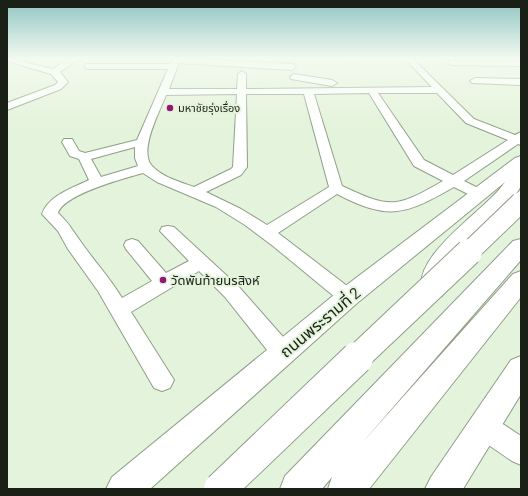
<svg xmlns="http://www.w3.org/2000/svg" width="528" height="496" font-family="Barlow,'Noto Sans Thai',sans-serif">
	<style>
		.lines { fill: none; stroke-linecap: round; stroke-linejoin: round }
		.minor-casing { stroke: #909e88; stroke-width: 2 }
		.major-casing { stroke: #909e88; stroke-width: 2 }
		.highway-casing { stroke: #909e88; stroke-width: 2 }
		.minor { fill: #fff; fill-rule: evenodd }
		.major { fill: #fff; fill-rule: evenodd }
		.highway { fill: #fff; fill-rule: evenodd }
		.highway-bridge-far2-casing { stroke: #909e88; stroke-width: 22; stroke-linecap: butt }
		.highway-bridge-far1-casing { stroke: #909e88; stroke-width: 28; stroke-linecap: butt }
		.highway-bridge-casing { stroke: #909e88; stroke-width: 34; stroke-linecap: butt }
		.highway-bridge-far2 { stroke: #fff; stroke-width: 20 }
		.highway-bridge-far1 { stroke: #fff; stroke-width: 26 }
		.highway-bridge { stroke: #fff; stroke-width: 32 }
		.poi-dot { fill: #931873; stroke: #e4f3db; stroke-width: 1.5 }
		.labels { text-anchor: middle; stroke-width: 4; stroke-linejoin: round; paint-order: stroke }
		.far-poi-label { font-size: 11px; fill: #1b2017; stroke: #e4f3db; text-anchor: start }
		.poi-label { font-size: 13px; fill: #1b2017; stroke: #e4f3db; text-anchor: start }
		.near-street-label { font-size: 16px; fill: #1b2017; stroke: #e4f3db }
	</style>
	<rect width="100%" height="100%" fill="#e4f3db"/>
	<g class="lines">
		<defs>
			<path id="minor" d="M7,58L53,69L70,58H79L60,72L68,82L61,89L7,110V103L55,85L58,82L51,74L7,61Z
				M173,58L292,64L296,67L292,70L179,63L169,89H237L238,74L242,71L246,74V89L432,87L404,58H412L474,119L515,135L521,132V145L518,144L464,181L484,191L486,194L484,197H474L454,187C405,215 389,221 337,194L278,233L355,292L358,297L355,302L348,304L341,302L273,246L245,225L216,207L157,182L143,173C125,178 64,194 58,213C70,224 72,230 81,242C94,261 110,278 122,298L152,281L126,249L124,245L126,241L132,239L138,241L166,273L189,261L160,231L162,227L168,226L174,227L239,287L291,346L294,353L291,360L283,363L275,360L225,297L199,271L131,312L174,380L170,388L162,391L154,388L98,291L68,249L58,231L42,214C49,195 73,188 89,180L79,159L70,156L62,142L64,139H72L79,151L85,153L137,140L168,69H88L85,68V64H170ZM369,93L414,166L443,181C396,208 391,209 342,186L314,94ZM378,93H437L466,123L508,140L453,175L424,160ZM237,94L233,167L231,169L194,187C180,182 162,177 152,166C138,151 160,111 166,95ZM246,94H304L329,187L267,225L241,209L206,192L241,175L247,167ZM135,147V158L138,166L101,177L91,159Z
				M346,58H354L355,59L351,61Z
				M449,61L521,62V66L452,65L448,63Z
				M294,74L332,80L337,83L332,86L291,79L290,77Z
				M475,78L521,79V85L472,83L470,81Z
				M483,413L492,417L521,436V465L512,461L474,435L470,426L474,417Z"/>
			<path id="major" d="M521,156V169L356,304L150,489H106L112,477L340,290L515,158Z
				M521,356V394L463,489H425L431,477L511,360Z"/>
			<path id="highway" d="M521,160V186L516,194C495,218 466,239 450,267C444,276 447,286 442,296L433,298L424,296C405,260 484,211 502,186C508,179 510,169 515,161Z
				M521,239V260L361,444L513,274L521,271V297L369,489H328L332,477L322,489H280L285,476L513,241Z"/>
		</defs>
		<use href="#minor" class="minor-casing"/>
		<use href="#major" class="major-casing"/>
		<use href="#highway" class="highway-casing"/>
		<use href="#minor" class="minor"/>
		<use href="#major" class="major"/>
		<use href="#highway" class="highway"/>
		<defs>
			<path id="highway-bridge-far2" d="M468,253L521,202"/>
			<path id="highway-bridge-far1" d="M356,359L469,252"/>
			<path id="highway-bridge" d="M220,489L357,358"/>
		</defs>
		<use href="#highway-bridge-far2" class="highway-bridge-far2-casing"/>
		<use href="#highway-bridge-far1" class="highway-bridge-far1-casing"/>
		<use href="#highway-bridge" class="highway-bridge-casing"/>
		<use href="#highway-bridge-far2" class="highway-bridge-far2"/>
		<use href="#highway-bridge-far1" class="highway-bridge-far1"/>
		<use href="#highway-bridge" class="highway-bridge"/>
	</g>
	<linearGradient id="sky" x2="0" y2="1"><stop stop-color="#90c4c4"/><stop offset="0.46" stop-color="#f3faef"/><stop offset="1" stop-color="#f3faef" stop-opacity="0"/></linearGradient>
	<rect width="528" height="127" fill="url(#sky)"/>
	<g class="poi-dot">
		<circle cx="170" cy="108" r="4"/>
		<circle cx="163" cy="280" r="4"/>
	</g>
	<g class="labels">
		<g class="far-poi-label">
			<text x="178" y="112">มหาชัยรุ่งเรื่อง</text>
		</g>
		<g class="poi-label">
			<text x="171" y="285">วัดพันท้ายนรสิงห์</text>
		</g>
		<g class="near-street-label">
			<text transform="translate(320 322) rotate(-40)" y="6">ถนนพระรามที่ 2</text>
		</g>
	</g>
	<rect width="528" height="496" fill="none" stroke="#1b2017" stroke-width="16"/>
</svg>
